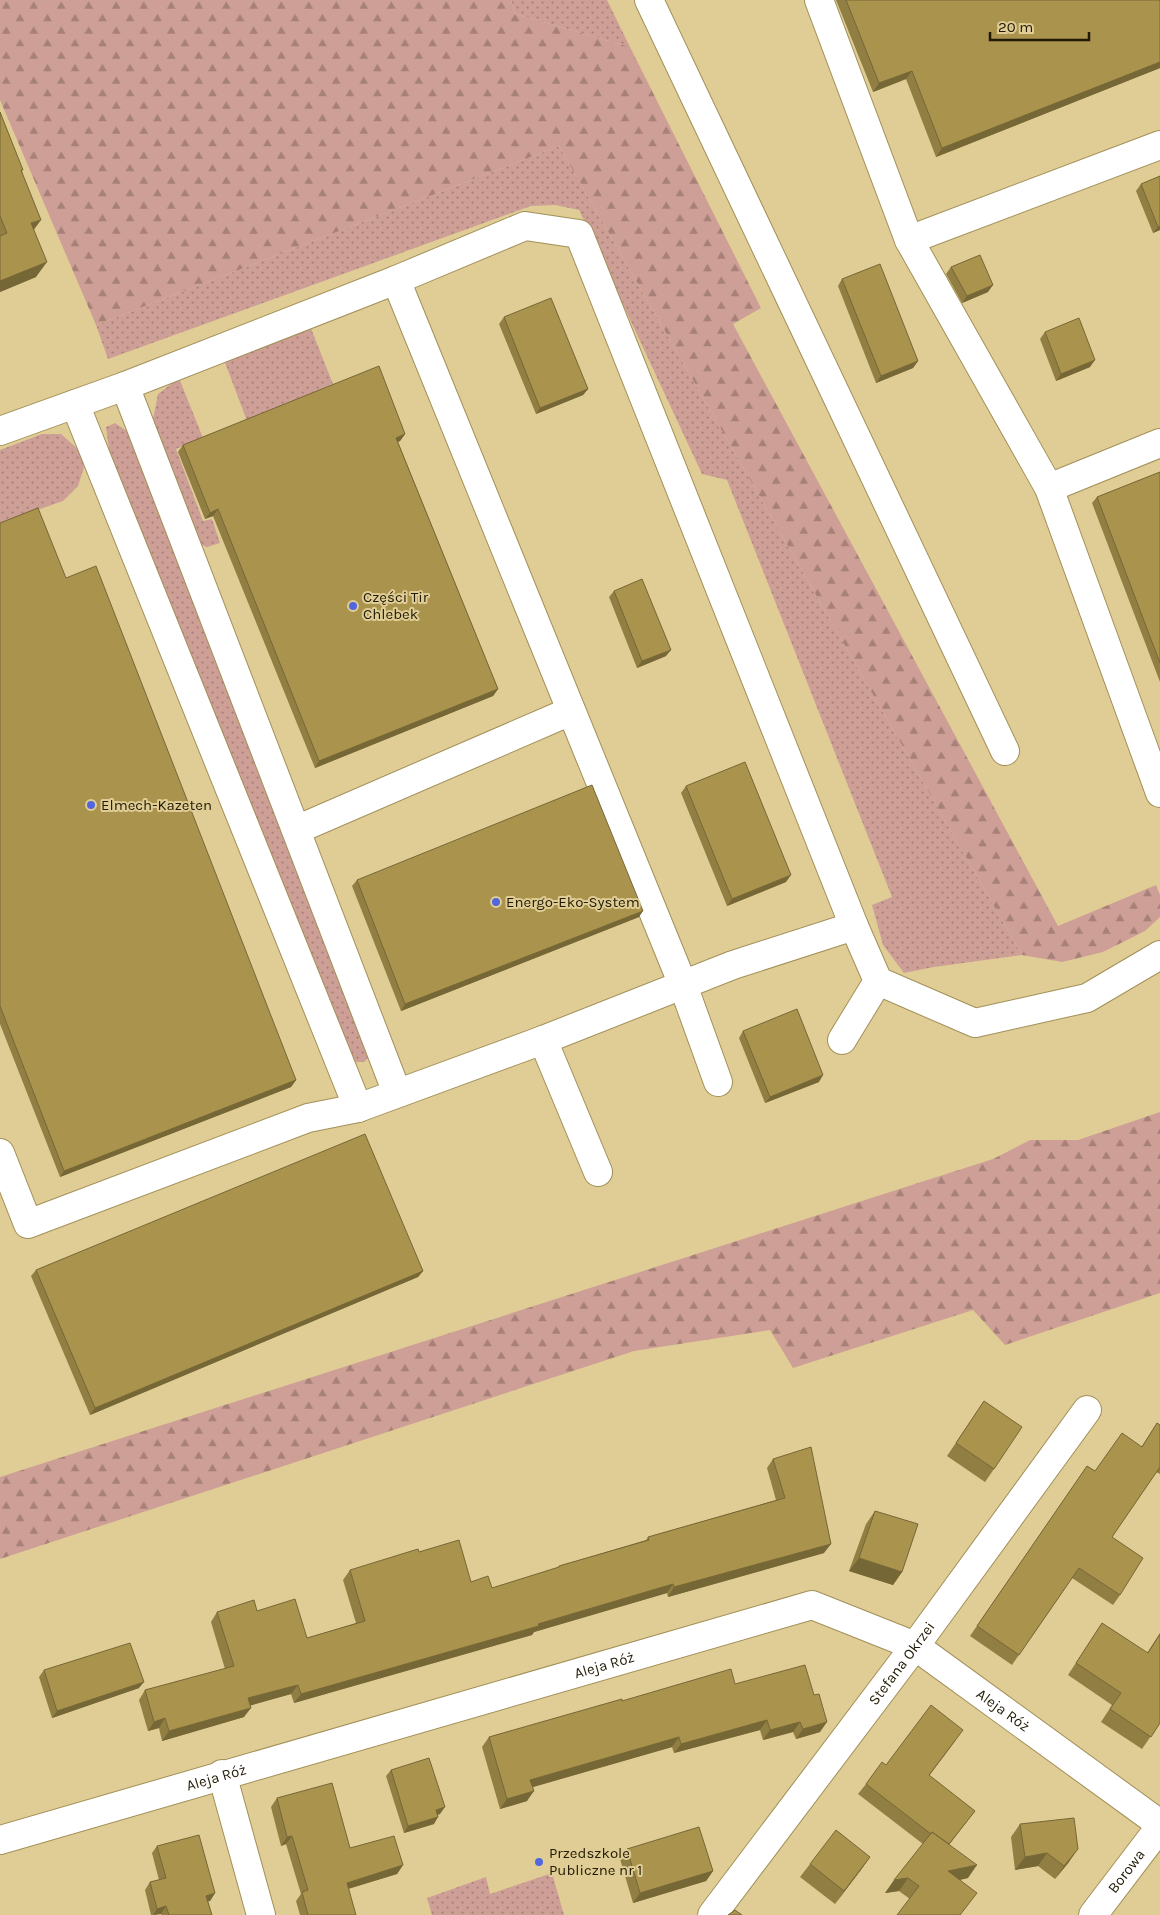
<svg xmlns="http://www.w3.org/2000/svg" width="1160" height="1915" font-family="Karla,sans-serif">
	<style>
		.grass { fill: url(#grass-dots) }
		.forest { fill: url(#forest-firs) }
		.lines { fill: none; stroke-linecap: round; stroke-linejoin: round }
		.minor-casing { stroke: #a29059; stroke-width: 30 }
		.minor { stroke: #fff; stroke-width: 28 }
		.wall { fill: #917e42 }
		.shaded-wall { fill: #766736 }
		.building { fill: #a9934d; stroke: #766736 }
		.poi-dot { fill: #5267dd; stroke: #e0cd95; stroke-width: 2 }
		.labels { text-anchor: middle; stroke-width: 4; stroke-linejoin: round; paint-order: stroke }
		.poi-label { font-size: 15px; fill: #211a04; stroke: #e0cd95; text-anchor: start }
		.street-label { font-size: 15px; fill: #211a04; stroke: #e0cd95 }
	</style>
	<defs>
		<pattern id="grass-dots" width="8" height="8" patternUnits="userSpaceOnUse" patternTransform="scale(1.25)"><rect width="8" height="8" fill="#ce9f96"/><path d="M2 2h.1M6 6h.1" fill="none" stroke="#a78178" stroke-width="1.8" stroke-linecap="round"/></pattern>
		<pattern id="forest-firs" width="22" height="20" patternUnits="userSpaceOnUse" patternTransform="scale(1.25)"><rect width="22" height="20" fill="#ce9f96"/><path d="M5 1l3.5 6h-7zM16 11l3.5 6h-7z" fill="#a78178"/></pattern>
	</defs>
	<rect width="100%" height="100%" fill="#e0cd95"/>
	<path class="grass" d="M511,0H607L630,47L515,14Z
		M559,146L1022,955L934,967L904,973L883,945L872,905L892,897L727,480L702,474L579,210L555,205L531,206L108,359L96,325Z
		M310,326L333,384L247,421L224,360Z
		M179,378L203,438L176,449L203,521L212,519L220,543L207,547L196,543L151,429L158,394Z
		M115,423L127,431L135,443L367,1043L368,1058L364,1062H356L348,1058L132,513L109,449L106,427Z
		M42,434H61L79,450L84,467L78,486L63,501L0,523V450Z
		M552,1873L564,1915H432L427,1898L486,1877L490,1894Z"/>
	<path class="forest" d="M0,0H511L515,14L630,47L761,308L733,324L1058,926L1156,885L1160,895V917L1145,931L1103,952L1062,962L1022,955L559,146L96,325L0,100Z
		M1160,1112V1293L1005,1345L973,1310L793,1368L770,1330L634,1351L0,1559V1477L993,1159L1030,1140H1078Z"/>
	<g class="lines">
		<defs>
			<g id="minor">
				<path d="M649,0L1005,751"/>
				<path d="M819,0L909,240L1049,488L1160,793"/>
				<path d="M909,240L1160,145"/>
				<path d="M396,280L683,985L718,1082"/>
				<path d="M125,386L397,1093"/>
				<path d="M75,404L358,1108"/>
				<path d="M0,431L125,386L396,280L525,226L579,234L854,926L878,981L975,1023L1087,998L1160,955"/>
				<path d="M1049,488L1160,443"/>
				<path d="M296,830L571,711"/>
				<path d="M543,1040L598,1172"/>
				<path d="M842,1040L878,981"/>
				<path d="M0,1153L28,1224L308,1118L358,1108L543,1040L733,965L854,926"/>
				<path d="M222,1774L261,1915"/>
				<path id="s1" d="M0,1840L812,1605L915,1646L1160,1824"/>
				<path id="s2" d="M712,1915L915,1646L1087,1410"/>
				<path id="s3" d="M1093,1915L1160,1827"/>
			</g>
		</defs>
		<use href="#minor" class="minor-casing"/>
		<use href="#minor" class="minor"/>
	</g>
	<path class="wall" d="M836,0H1160V68L936,157L906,79L873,92Z
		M0,112L22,171L34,230L36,277L0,292Z
		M1141,184L1160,230L1153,233L1136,191Z
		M951,267L988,292L962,303L946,274Z
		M842,279L918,361L913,368L876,383L838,286Z
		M504,317L588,389L583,395L536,414L499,324Z
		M1045,332L1090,367L1056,381L1040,339Z
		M405,434L400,441L398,442L498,689L493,696L315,768L213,516L205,519L178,452L183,445Z
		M1160,472V682L1092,503L1097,497Z
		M0,523L66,578L296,1080L291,1087L60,1177L0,1024Z
		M614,591L666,656L637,668L609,597Z
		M686,786L786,882L727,906L681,793Z
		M357,880L639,917L401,1011L352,886Z
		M743,1031L819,1082L765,1103L739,1038Z
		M36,1270L423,1271L418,1277L90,1415L31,1276Z
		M984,1401L994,1469L985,1482L947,1456Z
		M1157,1423L1160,1425V1474L1156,1472L1112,1537L1120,1595L1113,1605L1072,1578L1012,1665L970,1636L1087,1466L1095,1471L1142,1446Z
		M773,1459L824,1553L668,1597L667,1593L534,1632L532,1635L294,1703L291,1694L250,1705L244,1717L162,1741L159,1728L148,1731L139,1700L145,1690L225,1669L211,1622L217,1612L257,1611L307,1638L356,1623L343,1580L350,1570L419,1552L471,1582L492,1588L557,1568L559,1566L646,1540L648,1537L776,1500L767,1468Z
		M875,1511L902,1572L893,1585L849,1571L866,1524Z
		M1102,1623L1147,1653L1160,1633V1723L1142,1749L1101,1722L1112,1705L1068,1675Z
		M44,1670L139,1688L52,1718L39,1677Z
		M735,1684L820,1732L796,1739L793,1732L763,1740L760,1730L674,1753L672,1747L532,1787L527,1801L500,1809L482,1747L489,1737L622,1701Z
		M956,1740L929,1776L975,1811L949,1845L968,1878L960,1880L910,1899L899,1891L885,1893L923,1844L858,1794L866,1784L886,1765Z
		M391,1770L440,1814L437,1815L434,1824L404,1833L386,1776Z
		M277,1798L350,1848L403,1865L397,1874L348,1889L356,1915H300L296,1901L301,1894L286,1844L281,1846L271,1807Z
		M1020,1824L1069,1862L1055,1879L1038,1866L1015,1870L1011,1837Z
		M157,1846L215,1893L210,1901H208L212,1915H161V1914L151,1915L145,1890L150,1882L159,1880L152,1853Z
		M627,1849L713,1871L706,1881L633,1903L620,1859Z
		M870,1857L835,1904L800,1877L810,1864Z"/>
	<path class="shaded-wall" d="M1160,62V68L936,157L942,148Z
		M912,71L906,79L873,92L879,83Z
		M41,220L30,235L31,223Z
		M1160,226V230L1153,233L1158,227Z
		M47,262L36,277L0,292V281Z
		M993,285L988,292L962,303L967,296Z
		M1095,360L1090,367L1056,381L1061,374Z
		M918,361L913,368L876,383L881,376Z
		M588,389L583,395L536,414L540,408Z
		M405,434L400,441L392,444L396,438Z
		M218,509L213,516L205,519L210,513Z
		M671,650L666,656L637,668L642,661Z
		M498,689L493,696L315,768L319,761Z
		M791,875L786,882L727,906L732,899Z
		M643,911L639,917L401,1011L405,1004Z
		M823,1075L819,1082L765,1103L770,1097Z
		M296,1080L291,1087L60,1177L64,1171Z
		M423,1271L418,1277L90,1415L95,1408Z
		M831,1544L824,1553L668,1597L674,1587Z
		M859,1558L902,1572L893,1585L849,1571Z
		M673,1584L667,1593L534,1632L532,1635L294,1703L301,1694Z
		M144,1682L139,1688L52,1718L57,1711Z
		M298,1685L291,1694L242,1708L248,1698Z
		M251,1708L244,1717L162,1741L169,1731Z
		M165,1718L159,1728L148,1731L154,1722Z
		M767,1720L760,1730L674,1753L681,1744Z
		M800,1722L793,1732L763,1740L770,1730Z
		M827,1722L820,1732L796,1739L803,1729Z
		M679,1737L672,1747L523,1790L530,1780Z
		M534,1791L527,1801L500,1809L507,1799Z
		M445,1807L440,1814L431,1817L436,1810Z
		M438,1817L434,1824L404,1833L408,1826Z
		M292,1836L286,1844L281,1846L287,1837Z
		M1078,1849L1069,1862L1055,1879L1064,1866Z
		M1047,1853L1038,1866L1015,1870L1025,1857Z
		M870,1857L861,1870L835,1904L844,1891Z
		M403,1865L397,1874L341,1891L347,1883Z
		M977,1865L968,1878L939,1884L948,1871Z
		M713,1871L706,1881L633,1903L640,1893Z
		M908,1878L899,1891L885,1893L894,1880Z
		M215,1893L210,1901L201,1903L206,1896Z
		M166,1906L161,1914L153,1915L157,1909Z"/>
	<path class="building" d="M846,0H1160V62L942,148L912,71L879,83Z
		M0,112L23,170H21L41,220L31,223L47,262L0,281V236L7,233L0,216Z
		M1160,176V226L1158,227L1141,184Z
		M980,255L993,285L967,296L951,267Z
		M880,264L918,361L881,376L842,279Z
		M551,298L588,389L540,408L504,317Z
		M1079,318L1095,360L1061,374L1045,332Z
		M379,366L405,434L396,438L498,689L319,761L218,509L210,513L183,445Z
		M1160,472V663L1097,497Z
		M38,508L66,578L96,566L296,1080L64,1171L0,1006V523Z
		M642,579L671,650L642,661L614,591Z
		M745,762L791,875L732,899L686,786Z
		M592,785L643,911L405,1004L357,880Z
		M797,1009L823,1075L770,1097L743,1031Z
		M365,1134L423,1271L95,1408L36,1270Z
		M984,1401L1022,1427L994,1469L956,1443Z
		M1157,1423L1160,1425V1467L1112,1537L1143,1558L1120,1595L1079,1568L1019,1655L977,1626L1087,1466L1095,1471L1122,1433L1142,1447Z
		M811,1447L831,1544L674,1587L673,1584L538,1624L539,1626L301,1694L298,1685L248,1698L251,1708L169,1731L165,1718L154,1722L145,1690L234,1666L217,1612L254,1600L257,1611L295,1599L307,1638L365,1621L350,1570L418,1549L419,1552L459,1540L471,1582L488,1576L492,1588L559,1567V1566L649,1540L648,1537L785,1498L773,1459Z
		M875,1511L918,1524L902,1572L859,1558Z
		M1102,1623L1148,1653L1160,1634V1723L1151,1737L1110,1709L1121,1693L1076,1663Z
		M130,1643L144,1682L57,1711L44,1670Z
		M805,1665L814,1695L819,1694L827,1722L803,1729L800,1722L770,1730L767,1720L681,1744L679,1737L530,1780L534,1791L507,1799L489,1737L622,1699V1701L731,1669L735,1684Z
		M931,1705L963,1730L929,1775L975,1811L949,1844L932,1832L931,1834L866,1784L882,1762L886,1765Z
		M429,1758L445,1807L436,1810L438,1817L408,1826L391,1770Z
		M332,1783L350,1848L394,1836L403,1865L347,1883L356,1915H308L302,1892L308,1890L292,1836L287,1837L277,1798Z
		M1074,1818L1078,1849L1064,1866L1047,1853L1025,1857L1020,1824Z
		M699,1827L713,1871L640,1893L627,1849Z
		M836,1830L870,1857L844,1891L810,1864Z
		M932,1832L977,1865L948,1871L977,1893L960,1915H897L919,1886L908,1878L894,1880Z
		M199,1835L215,1893L206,1896L212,1915H169L166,1906L157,1909L150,1882L166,1878L157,1846Z
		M735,1910L742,1915H728Z"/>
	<g class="poi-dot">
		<circle cx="353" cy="606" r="5"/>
		<circle cx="91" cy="805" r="5"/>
		<circle cx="496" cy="902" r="5"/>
		<circle cx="539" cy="1862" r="5"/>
	</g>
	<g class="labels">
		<g class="poi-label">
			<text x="363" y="602">Części Tir<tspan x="363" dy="17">Chlebek</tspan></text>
			<text x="101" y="810">Elmech-Kazeten</text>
			<text x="506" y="907">Energo-Eko-System</text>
			<text x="549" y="1858">Przedszkole<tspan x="549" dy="17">Publiczne nr 1</tspan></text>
		</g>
		<g class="street-label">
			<text dy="5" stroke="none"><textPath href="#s2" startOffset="315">Stefana Okrzei</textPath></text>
			<text dy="5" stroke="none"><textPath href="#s1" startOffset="629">Aleja Róż</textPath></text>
			<text dy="5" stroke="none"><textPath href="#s1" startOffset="1065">Aleja Róż</textPath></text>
			<text dy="5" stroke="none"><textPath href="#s1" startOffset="225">Aleja Róż</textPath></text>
			<text dy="5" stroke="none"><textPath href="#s3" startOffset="55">Borowa</textPath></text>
		</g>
	</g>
	<path d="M990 32v8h99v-8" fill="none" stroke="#211a04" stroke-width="2.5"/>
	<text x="998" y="32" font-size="15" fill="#211a04" stroke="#e0cd95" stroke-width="4" paint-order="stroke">20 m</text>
</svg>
